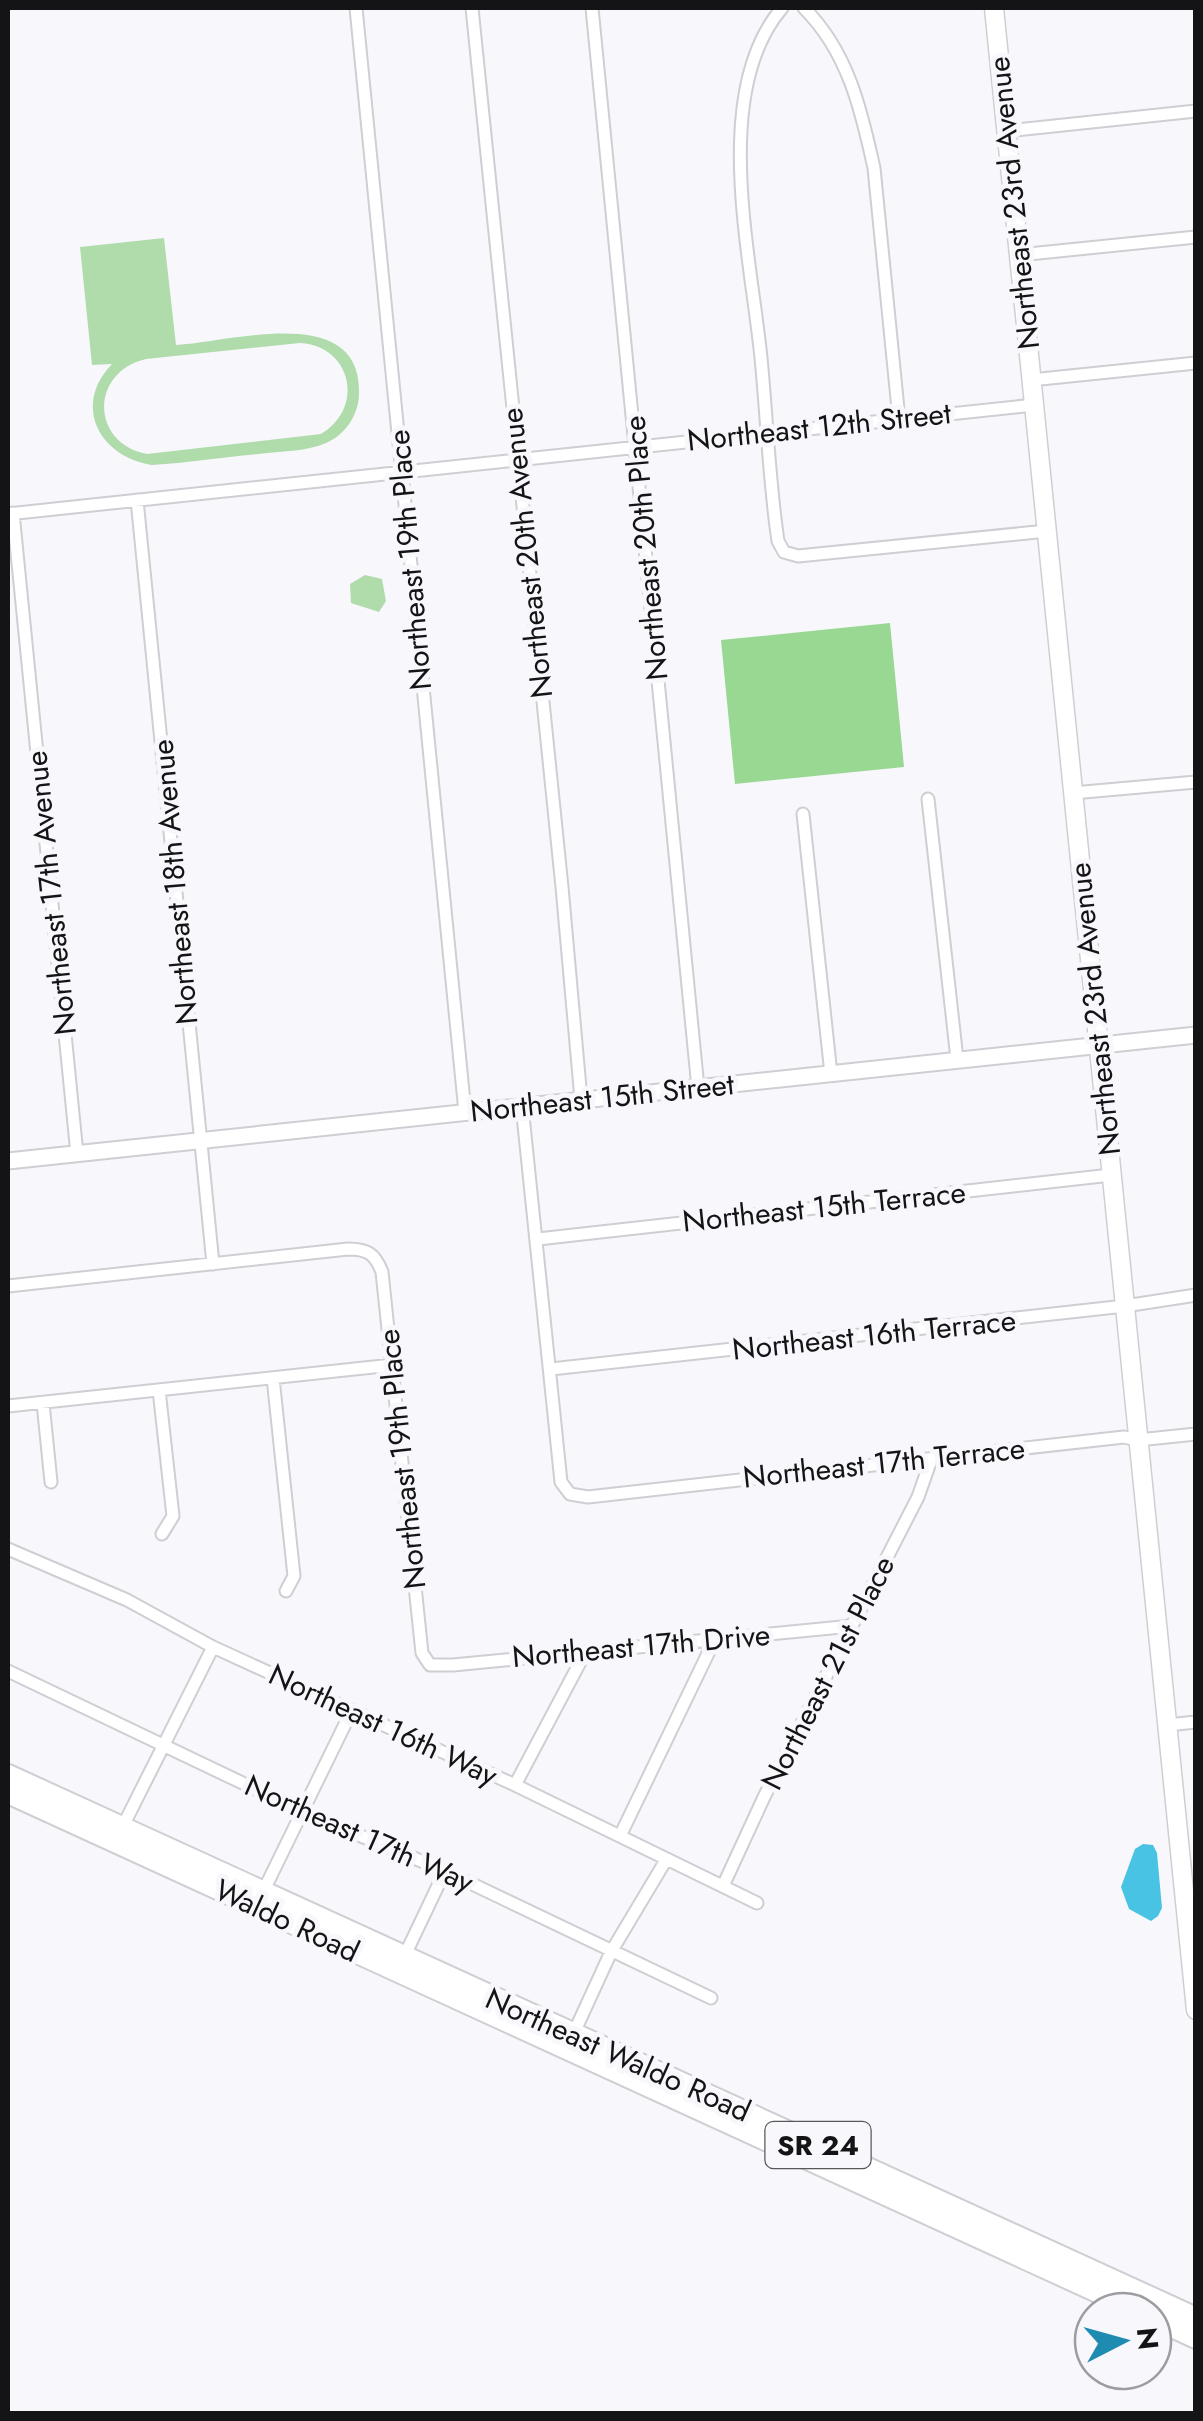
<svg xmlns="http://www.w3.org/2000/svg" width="1203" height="2421" font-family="Jost,sans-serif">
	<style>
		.green { fill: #b0dcac; fill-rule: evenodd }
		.forest { fill: #98d893 }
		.water { fill: #49c3e3 }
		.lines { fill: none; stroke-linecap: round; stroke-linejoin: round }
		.minor-casing { stroke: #cfced3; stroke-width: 15 }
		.tertiary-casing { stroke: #cfced3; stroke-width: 19 }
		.secondary-casing { stroke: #cfced3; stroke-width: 21 }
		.trunk-casing { stroke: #cfced3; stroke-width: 24 }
		.minor { stroke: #fff; stroke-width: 11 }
		.tertiary { stroke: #fff; stroke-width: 15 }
		.secondary { stroke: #fff; stroke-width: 18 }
		.trunk { stroke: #fff; stroke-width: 20 }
		.labels { text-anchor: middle; stroke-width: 10; stroke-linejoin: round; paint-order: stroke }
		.shield { fill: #f8f7fc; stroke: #58585b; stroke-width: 2.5 }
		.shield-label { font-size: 28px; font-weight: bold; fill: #141416 }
		.street-label { font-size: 30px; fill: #141416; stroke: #f8f7fc }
	</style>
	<rect width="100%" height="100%" fill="#f8f7fc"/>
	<path class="green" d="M164,238L176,345C231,342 363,301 359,395C358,416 345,435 326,443C306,452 280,451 259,454C223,457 188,463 152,465C99,457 72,405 112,364L92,365L80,247ZM300,343C352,346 365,408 321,434L147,454C90,443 90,372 146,359Z
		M365,575L382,579L386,601L379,612L351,603L350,584Z"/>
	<path class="forest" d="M890,623L904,767L735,784L721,640Z"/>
	<path class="water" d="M1143,1844L1153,1845L1157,1853L1162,1908L1158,1916L1151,1921L1129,1909L1121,1887L1135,1849Z"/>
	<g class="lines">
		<defs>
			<path id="minor" d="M356,8L465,1112
				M472,8L562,887L581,1099
				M592,8L698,1088
				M782,8C710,92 751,256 761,358C767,419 769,481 778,541L784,552L798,556L1047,531
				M804,8C848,52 861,109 874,168L899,419
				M1007,131L1196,111
				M1019,255L1196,237
				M1031,380L1196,363
				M137,500L213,1264
				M13,513L77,1154
				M8,514L1034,405
				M1073,793L1196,782
				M928,799L957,1059
				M803,814L831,1074
				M522,1106L561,1482L570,1494L588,1497L1124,1437L1138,1440L1196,1434
				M538,1239L1111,1175
				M8,1286L348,1249C368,1249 375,1254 382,1272L422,1653L430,1665H453L852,1626
				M551,1369L1125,1306L1196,1295
				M273,1378L294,1576L286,1591
				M159,1390L173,1516L162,1534
				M43,1403L51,1482
				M8,1406L392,1365
				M8,1549L127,1600L213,1647L515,1785L757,1903
				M8,1671L301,1811L445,1871L711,1998
				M1167,1725L1196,1722
				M515,1785L585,1653
				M121,1830L213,1647
				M620,1836L715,1639
				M723,1886L764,1797L918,1497L931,1460
				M261,1896L351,1712
				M404,1957L445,1871
				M572,2037L611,1952L666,1860"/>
			<path id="tertiary" d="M8,1161L1196,1035"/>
			<path id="secondary" d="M994,8L1196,2010"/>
			<path id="trunk" d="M8,1775L1196,2318
				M8,1793L1139,2311
				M1153,2318L1196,2338"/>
		</defs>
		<use href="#minor" class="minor-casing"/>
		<use href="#tertiary" class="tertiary-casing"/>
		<use href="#secondary" class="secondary-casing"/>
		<use href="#trunk" class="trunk-casing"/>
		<use href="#minor" class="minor"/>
		<use href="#tertiary" class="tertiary"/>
		<use href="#secondary" class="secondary"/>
		<use href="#trunk" class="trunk"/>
	</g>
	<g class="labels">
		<rect class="shield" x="765.5" y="2122" width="105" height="46" rx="8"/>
		<g class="shield-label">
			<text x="818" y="2155">SR 24</text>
		</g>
		<g class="street-label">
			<text transform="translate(1014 203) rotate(-96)" y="10">Northeast 23rd Avenue</text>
			<text transform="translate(819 427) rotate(-6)" y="10">Northeast 12th Street</text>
			<text transform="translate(646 548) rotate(-95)" y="10">Northeast 20th Place</text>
			<text transform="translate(527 553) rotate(-96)" y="10">Northeast 20th Avenue</text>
			<text transform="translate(410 560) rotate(-95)" y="10">Northeast 19th Place</text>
			<text transform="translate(175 882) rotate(-95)" y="10">Northeast 18th Avenue</text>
			<text transform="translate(51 893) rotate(-96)" y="10">Northeast 17th Avenue</text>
			<text transform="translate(1095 1009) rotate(-96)" y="10">Northeast 23rd Avenue</text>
			<text transform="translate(602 1098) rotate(-6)" y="10">Northeast 15th Street</text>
			<text transform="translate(824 1207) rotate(-6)" y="10">Northeast 15th Terrace</text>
			<text transform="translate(874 1335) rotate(-6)" y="10">Northeast 16th Terrace</text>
			<text transform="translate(402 1459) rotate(-96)" y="10">Northeast 19th Place</text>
			<text transform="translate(884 1463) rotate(-6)" y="10">Northeast 17th Terrace</text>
			<text transform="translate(641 1646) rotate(-5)" y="10">Northeast 17th Drive</text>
			<text transform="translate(828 1673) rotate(-63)" y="10">Northeast 21st Place</text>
			<text transform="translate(383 1725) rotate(25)" y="10">Northeast 16th Way</text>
			<text transform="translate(359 1834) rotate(24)" y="10">Northeast 17th Way</text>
			<text transform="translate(287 1921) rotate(25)" y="10">Waldo Road</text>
			<text transform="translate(618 2055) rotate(24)" y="10">Northeast Waldo Road</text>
		</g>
	</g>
	<rect width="1203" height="2421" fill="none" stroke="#141416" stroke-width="20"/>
	<g transform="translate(1123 2341) rotate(84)"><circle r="48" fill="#f8f7fc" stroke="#9d9ca0" stroke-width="2.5"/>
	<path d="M0-8L18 38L0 25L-18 38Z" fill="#1e8bb1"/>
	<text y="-15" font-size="28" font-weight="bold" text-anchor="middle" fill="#141416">N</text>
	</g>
</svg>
